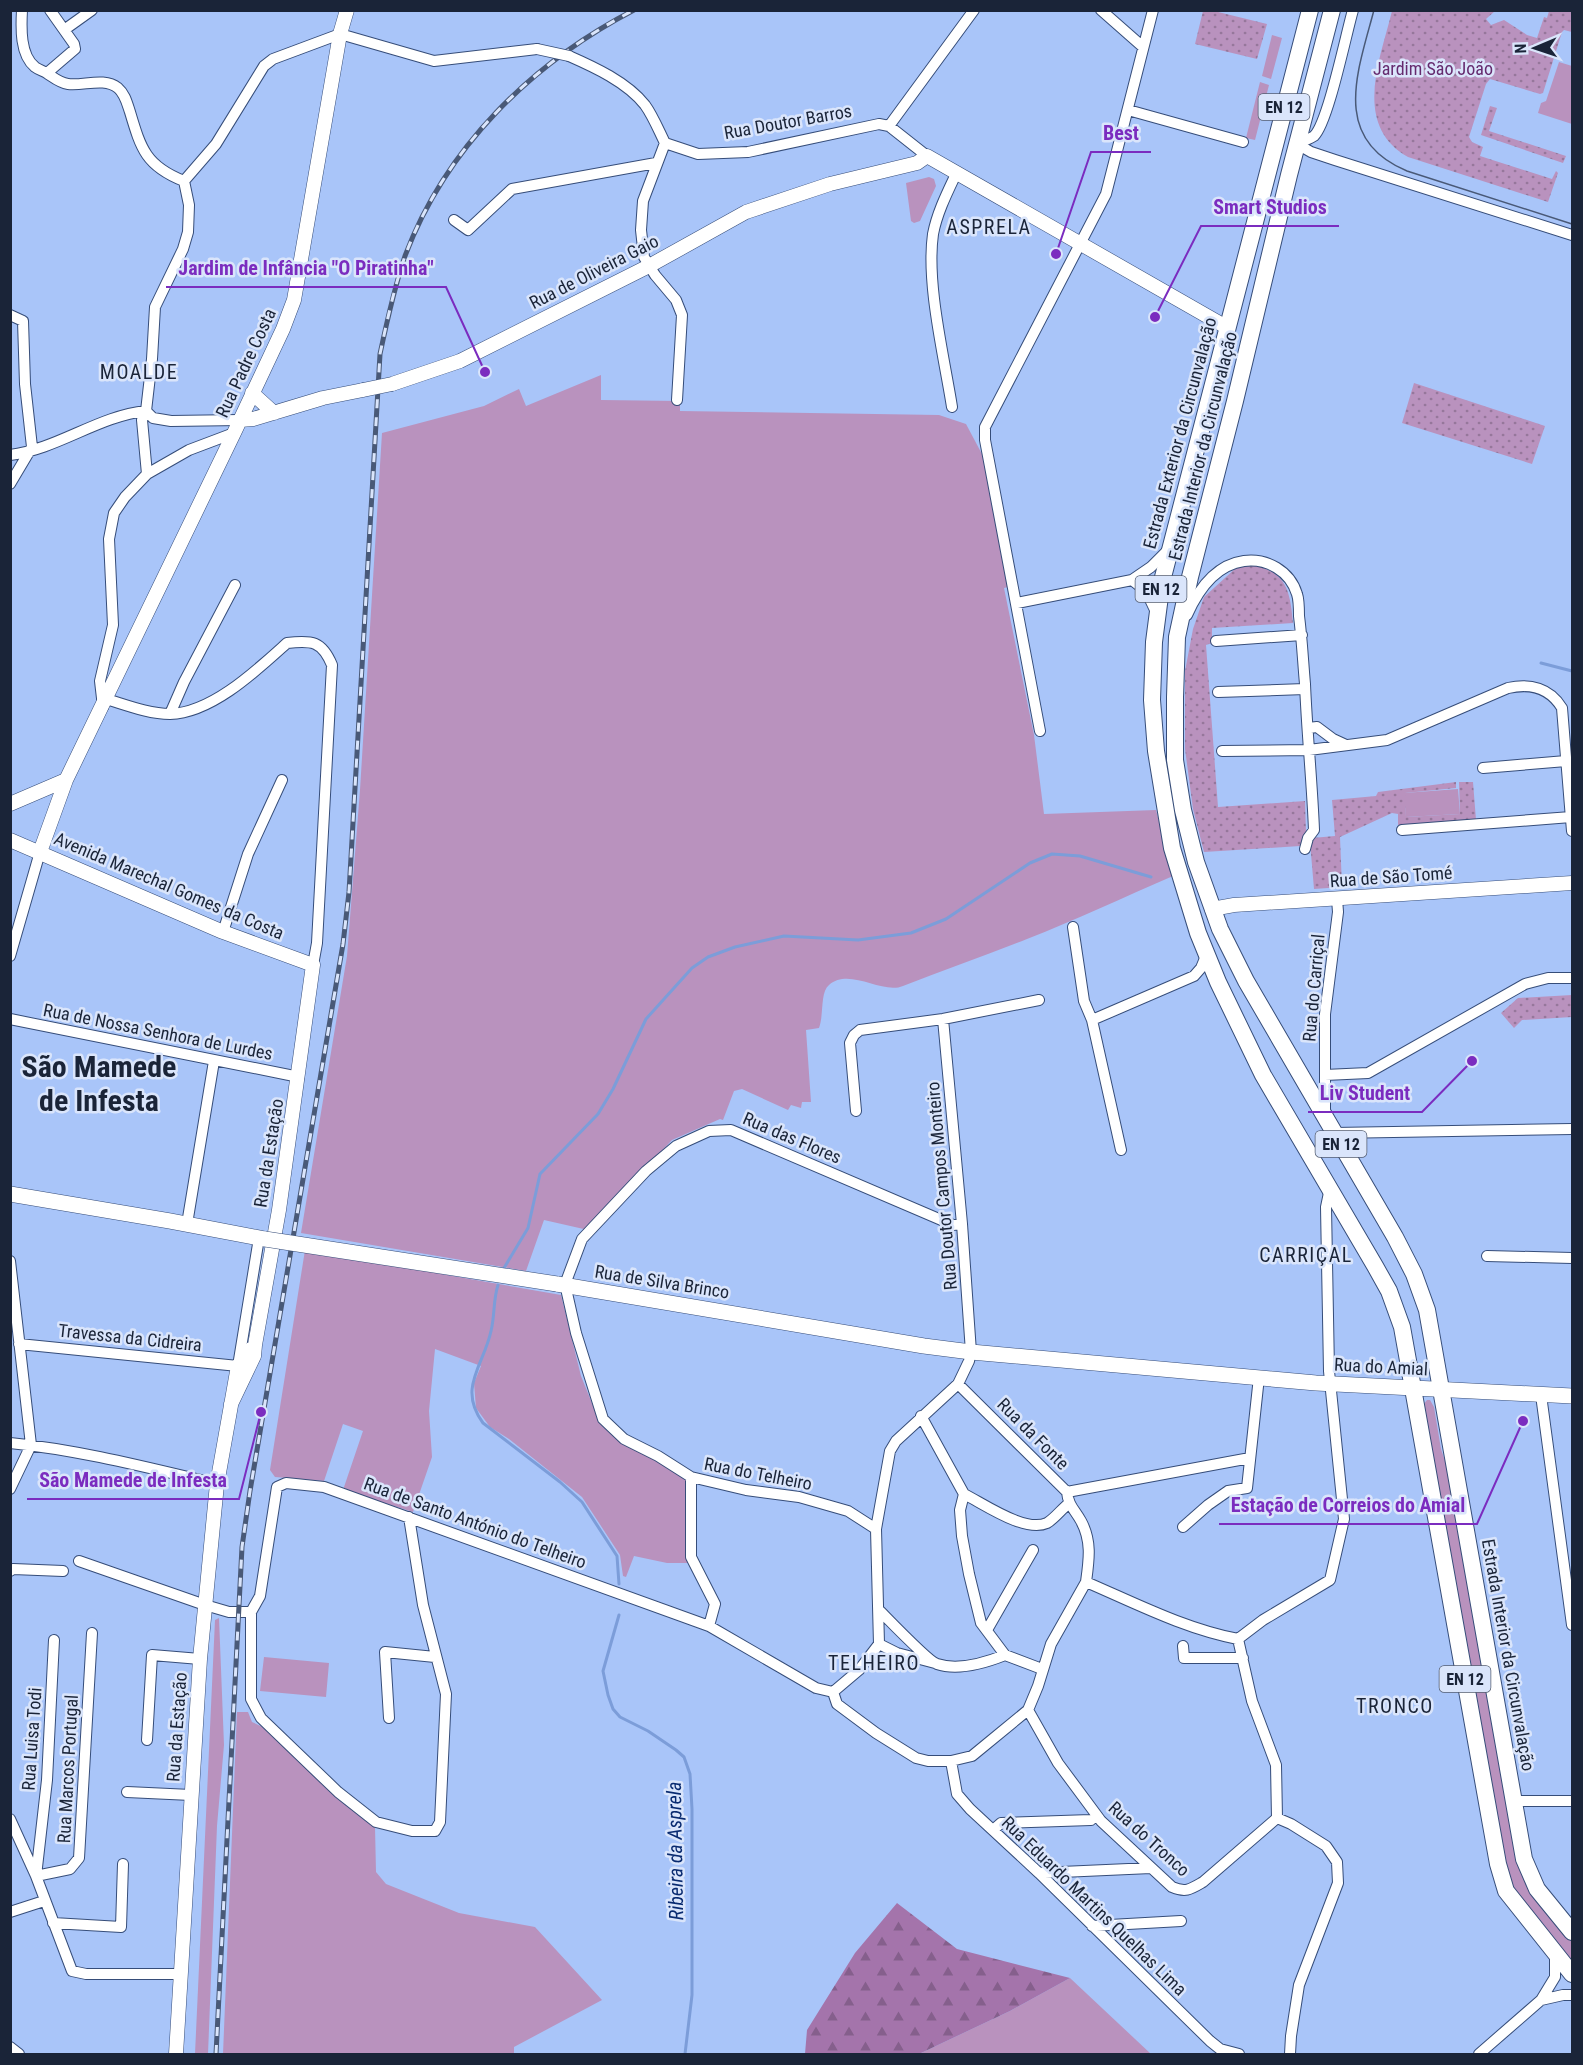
<svg xmlns="http://www.w3.org/2000/svg" width="1583" height="2065" font-family="'Roboto Condensed',sans-serif">
	<style>
		.green { fill: #b992be }
		.forest { fill: url(#forest-firs) }
		.garden { fill: url(#garden-dots) }
		.lines { fill: none; stroke-linecap: round; stroke-linejoin: round }
		.stream { stroke: #7c9dd9; stroke-width: 3 }
		.minor-casing { stroke: #364d79; stroke-width: 12 }
		.tertiary-casing { stroke: #364d79; stroke-width: 15 }
		.secondary-casing { stroke: #364d79; stroke-width: 16 }
		.primary-casing { stroke: #364d79; stroke-width: 18 }
		.minor { stroke: #fff; stroke-width: 10 }
		.tertiary { stroke: #fff; stroke-width: 14 }
		.secondary { stroke: #fff; stroke-width: 15 }
		.primary { stroke: #fff; stroke-width: 16 }
		.tram { stroke: #495977; stroke-width: 1.5 }
		.rail-casing { stroke: #495977; stroke-width: 5 }
		.rail { stroke: #dae5fb; stroke-width: 3; stroke-dasharray: 9; stroke-linecap: butt }
		.minor-bridge-casing { stroke: #364d79; stroke-width: 12; stroke-linecap: butt }
		.tertiary-bridge-casing { stroke: #364d79; stroke-width: 15; stroke-linecap: butt }
		.secondary-bridge-casing { stroke: #364d79; stroke-width: 16; stroke-linecap: butt }
		.minor-bridge { stroke: #fff; stroke-width: 10 }
		.tertiary-bridge { stroke: #fff; stroke-width: 14 }
		.secondary-bridge { stroke: #fff; stroke-width: 15 }
		.labels { text-anchor: middle; stroke-width: 5; stroke-linejoin: round; paint-order: stroke }
		.shield { fill: #dae5fb; stroke: #545e72; stroke-width: 1.5 }
		.shield-label { font-size: 16px; font-weight: bold; fill: #1a2438 }
		.park-label { font-size: 18px; fill: #652a6e; stroke: #dae5fb }
		.street-label { font-size: 18px; fill: #1a2438; stroke: #dae5fb }
		.neighbourhood-label { font-size: 20px; letter-spacing: 1.5px; fill: #1a2438; stroke: #dae5fb }
		.water-label { font-size: 20px; font-style: italic; fill: #082a70; stroke: #dae5fb }
		.town-label { font-size: 30px; font-weight: bold; fill: #1a2438; stroke: #dae5fb }
		.leader { fill: none; stroke: #7b2cbf; stroke-width: 2 }
		.callout-dot { fill: #7b2cbf; stroke: #dae5fb; stroke-width: 2 }
		.callout-label { font-size: 20px; text-anchor: middle; font-weight: bold; fill: #7b2cbf; stroke: #dae5fb; stroke-width: 5; stroke-linejoin: round; paint-order: stroke }
	</style>
	<defs>
		<pattern id="forest-firs" width="22" height="20" patternUnits="userSpaceOnUse" patternTransform="scale(1.5)"><rect width="22" height="20" fill="#a474ab"/><path d="M5 1l3.5 6h-7zM16 11l3.5 6h-7z" fill="#855f8c"/></pattern>
		<pattern id="garden-dots" width="8" height="8" patternUnits="userSpaceOnUse" patternTransform="scale(1.5)"><rect width="8" height="8" fill="#b992be"/><path d="M2 2h.1M6 6h.1" fill="none" stroke="#96779b" stroke-width="1.8" stroke-linecap="round"/></pattern>
	</defs>
	<rect width="100%" height="100%" fill="#a9c5f9"/>
	<path class="green" d="M1272,35L1282,38L1271,79L1262,76Z
		M1559,62L1572,66V124L1538,113L1541,103L1546,101Z
		M1260,82L1269,85L1255,140L1246,138Z
		M929,177L934,179L936,186L920,221L914,223L911,221L906,183Z
		M601,375V400L680,401V411L939,415L966,424L983,456L1008,587L1004,588L1034,735L1044,814L1156,810L1173,876C1124,897 1076,920 1027,939C986,955 944,970 903,986C882,995 850,967 829,985C820,992 824,1015 819,1028L806,1030L811,1102H802L801,1108L791,1105L788,1110L742,1089L734,1091L723,1120L720,1119L672,1140L588,1230L544,1220L526,1271L301,1233L347,956L360,790L382,433L484,406L519,389L526,406Z
		M1458,789L1460,814L1406,817L1404,793Z
		M305,1250L561,1295L581,1376L600,1423L687,1479L690,1563H667L634,1556L626,1577L623,1576L620,1555L582,1497L509,1439L490,1427L476,1408L474,1383L481,1366L435,1349L429,1411L432,1457L413,1512L343,1490L363,1431L343,1424L324,1481L275,1477L270,1470Z
		M1427,1400H1430L1434,1407L1441,1449L1448,1470L1491,1705L1543,1906L1572,1942V1964L1521,1903L1505,1871L1423,1405Z
		M219,1618L224,1745L217,1826L208,2054H195L215,1620Z
		M264,1657L329,1663L326,1697L260,1691Z
		M237,1712H248L252,1722L267,1729L375,1827L376,1872L386,1884L459,1913L535,1927L602,2000L514,2047V2054H223Z
		M1070,1978L1151,2054H919L1010,2011Z"/>
	<path class="forest" d="M897,1903L957,1949L1070,1978L1010,2011L919,2054H805L807,2030L855,1953Z"/>
	<path class="garden" d="M1203,11H1214L1267,24L1257,59L1195,44Z
		M1392,11H1495L1486,19L1491,25L1504,20L1527,35L1537,38L1544,17L1547,18L1549,11H1572V32L1564,30L1562,32L1543,93L1540,94L1490,79L1486,84L1469,137L1472,142L1483,147L1480,156L1552,179L1556,171L1558,173L1548,202L1408,157C1352,125 1380,60 1392,11Z
		M1490,106L1497,108L1489,131L1566,156L1563,163L1481,135Z
		M1414,383L1545,426L1532,464L1402,423Z
		M1247,564C1286,570 1290,589 1293,623L1212,628V643L1206,645L1218,807L1305,801L1306,833L1300,846L1204,852L1193,809L1185,749V671L1193,629L1204,597L1237,567Z
		M1456,782V788L1405,793L1406,817L1460,814L1459,782H1473L1476,820L1398,825V814L1392,813L1340,837L1342,887L1314,889L1310,842L1312,838L1335,836L1332,800L1376,796L1378,792Z
		M1572,995V1017L1522,1020L1514,1028L1501,1013L1518,998Z"/>
	<g class="lines">
		<path class="stream" d="M1541,663L1572,671
			M504,1268L528,1228L540,1174L598,1114L613,1089L646,1019L692,968L708,957L735,947L784,936L858,940L911,933L946,919L1030,863L1052,854L1080,856L1151,877
			M498,1285C493,1300 495,1315 491,1331C484,1365 457,1388 483,1423L560,1482L582,1502L617,1556L619,1584
			M619,1615L603,1671L608,1695L613,1709L620,1717L648,1731L676,1750L684,1757L690,1774L692,1809V1995L685,2054"/>
		<defs>
			<path id="minor" d="M22,10C21,28 20,55 35,67C39,70 44,71 48,74C54,78 60,83 68,84C84,86 104,77 118,88C125,94 127,103 130,112C141,149 146,166 184,181
				M1101,10L1143,47
				M64,30L92,10
				M569,56C594,67 627,82 645,105C653,116 659,131 665,143L698,154L748,152L879,124L889,126L927,156
				M47,73L75,49L74,44L50,10
				M1128,110L1243,142
				M889,126L974,10
				M665,143L643,201L641,230L644,257L655,275L676,300L682,315L677,400
				M1297,144L1311,152L1335,160L1572,235
				M1297,144C1302,141 1310,139 1314,136C1328,123 1346,34 1353,10
				M184,181L216,144L264,66L273,59L340,34L434,61L537,49
				M454,220L468,230L512,189L656,163
				M10,315L23,321L25,384L32,447L10,484
				M952,407C944,356 926,284 933,234C937,213 947,193 956,174
				M146,411L153,418L171,421L240,420
				M10,455C58,449 98,416 146,411
				M147,474L189,450L234,433
				M1132,580L1146,591L1156,612
				M1017,603L1132,580L1151,567L1168,550
				M1187,615C1198,590 1215,565 1244,561C1267,558 1290,571 1297,594C1299,600 1299,609 1299,616C1302,639 1303,662 1305,684C1307,733 1312,781 1314,830L1308,838L1305,849
				M1216,641L1302,635
				M1218,692L1305,689
				M106,699C126,705 149,714 170,714C212,713 257,670 287,643C312,640 322,641 332,665L317,943L313,965
				M103,707L100,681L113,625L109,539L114,513L125,497L147,474L142,420L146,411L152,359L155,307L183,249L188,232L189,205L184,181
				M170,714L184,682L235,585
				M1308,728L1317,727L1333,739L1346,745
				M1040,731L985,440V427L1106,194L1153,10
				M1222,751L1309,750L1387,740L1508,688C1530,683 1550,688 1562,708L1572,831
				M1483,768L1566,761
				M1402,830L1571,817
				M1073,927L1084,1001L1092,1020L1194,976L1201,968L1206,956
				M223,932L248,854L282,780
				M10,956L40,852
				M10,1019L299,1077
				M1092,1020L1121,1150
				M1325,1075L1368,1073L1525,984L1548,978H1572
				M856,1111L850,1043L854,1035L860,1030L943,1019L1039,1000
				M1325,1113V1014L1338,912L1337,899
				M1334,1133L1572,1129
				M187,1224L214,1061
				M1487,1256L1572,1258
				M10,1261L31,1445L10,1489
				M19,1344L238,1366L259,1238
				M958,1384L1067,1492C1068,1505 1075,1510 1081,1521C1092,1541 1089,1560 1086,1582
				M1541,1395L1572,1625
				M921,1416L964,1494L960,1510L962,1536L969,1574L981,1623L1005,1655
				M10,1443C80,1450 149,1468 217,1484
				M691,1477V1557L715,1604L709,1626
				M1067,1492L1250,1458
				M964,1494C984,1504 1025,1533 1047,1523C1054,1519 1061,1510 1068,1504
				M1183,1527L1208,1505L1228,1491L1247,1488L1259,1377
				M876,1529L848,1511L799,1497L746,1490L691,1477L658,1456L624,1439L603,1419L576,1333L567,1293V1279L582,1239L646,1171L676,1146L709,1131L731,1130L953,1225L962,1224
				M79,1561L205,1605L229,1612H251L260,1596L277,1487L286,1483L324,1487L709,1626L816,1688L833,1692
				M10,1571L13,1569L63,1571
				M879,1610C888,1619 928,1661 937,1664C958,1671 985,1663 1005,1655L1042,1669
				M251,1612V1699L261,1718L338,1792L376,1822L412,1831H435L440,1822L446,1694L423,1605L409,1517
				M987,1630L1033,1550
				M1183,1646L1184,1658H1243
				M935,1663L897,1653L879,1644L876,1529L890,1451L896,1441L958,1384L969,1361L971,1352L962,1224L943,1019
				M833,1692L837,1704L876,1733L916,1758L928,1761H951L972,1756L1028,1710L1038,1686L1051,1644L1086,1582C1135,1603 1185,1629 1238,1639L1263,1620L1330,1580L1344,1519L1329,1371L1326,1207L1330,1188
				M833,1692L859,1670L879,1644
				M1028,1710L1058,1763L1101,1821L1172,1887C1186,1893 1191,1889 1203,1882L1277,1818L1276,1765L1252,1701L1238,1639
				M389,1718L385,1652L435,1657
				M147,1740L152,1655L200,1659
				M951,1761L957,1794L970,1809L1039,1873L1210,2041L1220,2049L1239,2054
				M127,1792L191,1795
				M1514,1801H1572
				M1277,1818L1291,1824L1326,1846L1337,1862L1338,1883L1299,1985L1291,2036L1290,2054
				M10,1819L36,1876L72,1971L86,1974H180
				M993,1830L1001,1823L1091,1820
				M1039,1873L1151,1868
				M36,1876L70,1869L79,1858L92,1633
				M36,1876L47,1780L54,1640
				M10,1912L44,1901
				M53,1923L121,1927L123,1864
				M1092,1926L1181,1921
				M1541,2000L1563,1995H1572
				M10,2047L19,2054
				M1479,2054L1541,2000L1555,1977V1954"/>
			<path id="tertiary" d="M392,384L460,361L649,266L746,212L830,184L917,163L927,156L1228,328
				M252,393L274,413
				M240,420L253,419L323,398L363,390
				M10,804L66,780
				M10,840L223,932L313,965L279,1210L255,1345L254,1356L231,1404
				M40,852L66,780L234,433L283,329L294,300L340,34L347,10
				M1212,909L1234,905L1572,883
				M176,2054L200,1659L217,1484L238,1366L251,1349"/>
			<path id="secondary" d="M10,1194L170,1221L265,1239
				M557,1284L924,1346L971,1352L1316,1383L1572,1396"/>
			<path id="primary" d="M1310,10L1162,581L1154,642L1152,700L1156,751L1172,848L1198,933L1218,982L1263,1075L1375,1266L1389,1291L1402,1327L1498,1864L1506,1891L1572,1974
				M1332,10L1289,175L1235,401L1190,577L1177,637L1175,697V760L1183,810L1196,862L1220,929L1246,981L1395,1237L1414,1274L1427,1310L1524,1859L1537,1889L1572,1932"/>
		</defs>
		<use href="#minor" class="minor-casing"/>
		<use href="#tertiary" class="tertiary-casing"/>
		<use href="#secondary" class="secondary-casing"/>
		<use href="#primary" class="primary-casing"/>
		<use href="#minor" class="minor"/>
		<use href="#tertiary" class="tertiary"/>
		<use href="#secondary" class="secondary"/>
		<use href="#primary" class="primary"/>
		<path class="tram" d="M1374,10C1358,71 1330,139 1407,171L1572,224"/>
		<defs>
			<path id="rail" d="M216,2054L242,1547L250,1491L343,944L349,892L380,354C387,321 394,288 405,256C446,147 532,63 634,10"/>
		</defs>
		<use href="#rail" class="rail-casing"/>
		<use href="#rail" class="rail"/>
		<defs>
			<path id="minor-bridge" d="M537,49L569,56"/>
			<path id="tertiary-bridge" d="M363,390L392,384"/>
			<path id="secondary-bridge" d="M265,1239L557,1284"/>
		</defs>
		<use href="#minor-bridge" class="minor-bridge-casing"/>
		<use href="#tertiary-bridge" class="tertiary-bridge-casing"/>
		<use href="#secondary-bridge" class="secondary-bridge-casing"/>
		<use href="#minor-bridge" class="minor-bridge"/>
		<use href="#tertiary-bridge" class="tertiary-bridge"/>
		<use href="#secondary-bridge" class="secondary-bridge"/>
	</g>
	<g class="labels">
		<g class="shield">
			<rect x="1258.5" y="94" width="51" height="26" rx="4.5"/>
			<rect x="1135.5" y="576" width="51" height="26" rx="4.5"/>
			<rect x="1315.5" y="1131" width="51" height="26" rx="4.5"/>
			<rect x="1439.5" y="1666" width="51" height="26" rx="4.5"/>
		</g>
		<g class="shield-label">
			<text x="1284" y="113">EN 12</text>
			<text x="1161" y="595">EN 12</text>
			<text x="1341" y="1150">EN 12</text>
			<text x="1465" y="1685">EN 12</text>
		</g>
		<g class="park-label">
			<text x="1433" y="75">Jardim São João</text>
		</g>
		<g class="street-label">
			<text transform="translate(788 122) rotate(-10)" y="6">Rua Doutor Barros</text>
			<text transform="translate(594 272) rotate(-27)" y="6">Rua de Oliveira Gaio</text>
			<text transform="translate(246 363) rotate(-65)" y="6">Rua Padre Costa</text>
			<text transform="translate(1180 433) rotate(-75)" y="6">Estrada Exterior da Circunvalação</text>
			<text transform="translate(1203 446) rotate(-76)" y="6">Estrada Interior da Circunvalação</text>
			<text transform="translate(1391 877) rotate(-4)" y="6">Rua de São Tomé</text>
			<text transform="translate(169 886) rotate(23)" y="6">Avenida Marechal Gomes da Costa</text>
			<text transform="translate(1314 988) rotate(-85)" y="6">Rua do Carriçal</text>
			<text transform="translate(158 1032) rotate(11)" y="6">Rua de Nossa Senhora de Lurdes</text>
			<text transform="translate(792 1138) rotate(23)" y="6">Rua das Flores</text>
			<text transform="translate(269 1153) rotate(-81)" y="6">Rua da Estação</text>
			<text transform="translate(942 1186) rotate(-95)" y="6">Rua Doutor Campos Monteiro</text>
			<text transform="translate(662 1282) rotate(9)" y="6">Rua de Silva Brinco</text>
			<text transform="translate(130 1338) rotate(6)" y="6">Travessa da Cidreira</text>
			<text transform="translate(1381 1367) rotate(3)" y="6">Rua do Amial</text>
			<text transform="translate(1033 1434) rotate(45)" y="6">Rua da Fonte</text>
			<text transform="translate(758 1474) rotate(11)" y="6">Rua do Telheiro</text>
			<text transform="translate(475 1523) rotate(20)" y="6">Rua de Santo António do Telheiro</text>
			<text transform="translate(1508 1655) rotate(80)" y="6">Estrada Interior da Circunvalação</text>
			<text transform="translate(177 1727) rotate(-86)" y="6">Rua da Estação</text>
			<text transform="translate(32 1739) rotate(-86)" y="6">Rua Luisa Todi</text>
			<text transform="translate(68 1769) rotate(-87)" y="6">Rua Marcos Portugal</text>
			<text transform="translate(1149 1839) rotate(42)" y="6">Rua do Tronco</text>
			<text transform="translate(1094 1906) rotate(44)" y="6">Rua Eduardo Martins Quelhas Lima</text>
		</g>
		<g class="neighbourhood-label">
			<text x="989" y="234">ASPRELA</text>
			<text x="139" y="379">MOALDE</text>
			<text x="1306" y="1262">CARRIÇAL</text>
			<text x="874" y="1670">TELHEIRO</text>
			<text x="1395" y="1713">TRONCO</text>
		</g>
		<g class="water-label">
			<text transform="translate(675 1851) rotate(-91)" y="7">Ribeira da Asprela</text>
		</g>
		<g class="town-label">
			<text x="99" y="1077">São Mamede<tspan x="99" dy="34">de Infesta</tspan></text>
		</g>
	</g>
	<path class="leader" d="M1056 254L1091 152H1151M1155 317L1201 226H1339M485 372L446 287H166M1472 1061L1422 1112H1308M261 1412L239 1499H27M1523 1421L1477 1524H1219"/>
	<g class="callout-dot">
		<circle cx="1056" cy="254" r="6"/>
		<circle cx="1155" cy="317" r="6"/>
		<circle cx="485" cy="372" r="6"/>
		<circle cx="1472" cy="1061" r="6"/>
		<circle cx="261" cy="1412" r="6"/>
		<circle cx="1523" cy="1421" r="6"/>
	</g>
	<g class="callout-label">
		<text x="1121" y="140">Best</text>
		<text x="1270" y="214">Smart Studios</text>
		<text x="306" y="275">Jardim de Infância "O Piratinha"</text>
		<text x="1365" y="1100">Liv Student</text>
		<text x="133" y="1487">São Mamede de Infesta</text>
		<text x="1348" y="1512">Estação de Correios do Amial</text>
	</g>
	<rect width="1583" height="2065" fill="none" stroke="#1a2438" stroke-width="24"/>
	<g transform="translate(1535 48) rotate(268)" stroke="#dae5fb" stroke-width="4.5" paint-order="stroke">
	<path d="M0-4.5L10 22L0 15L-10 22Z" fill="#1a2438"/>
	<text y="-9" font-size="16" font-weight="bold" text-anchor="middle" fill="#1a2438">N</text>
	</g>
</svg>
